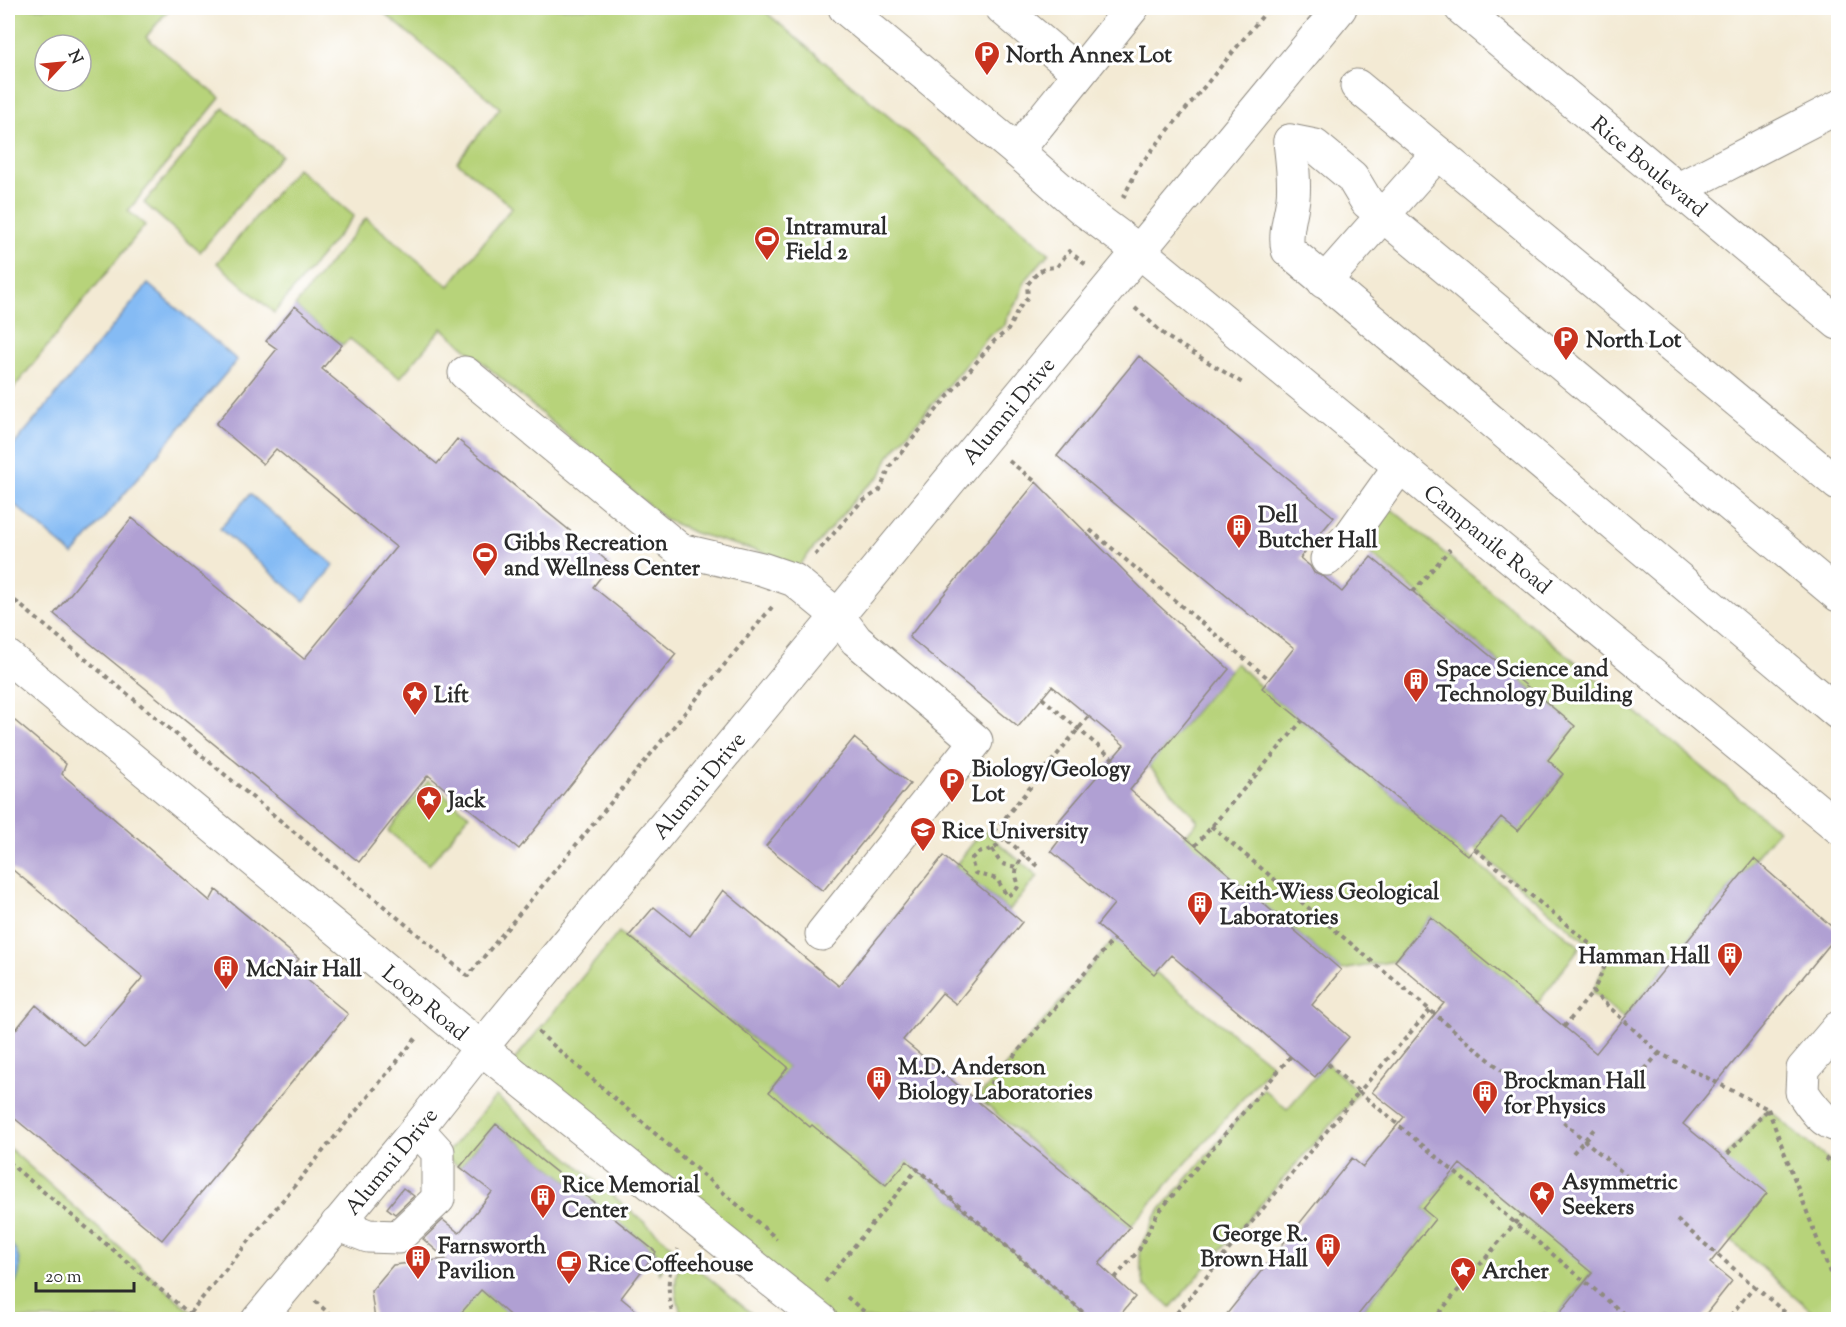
<svg xmlns="http://www.w3.org/2000/svg" width="1846" height="1327" font-family="'Sorts Mill Goudy',serif">
	<style>
		.green { fill: #b7d37a; stroke: #717f52; stroke-width: 1.5; fill-rule: evenodd }
		.water { fill: #85bbf4; stroke: #587390; stroke-width: 1.5 }
		.building { fill: #b0a0d3 }
		.lines { fill: none; stroke-linecap: round; stroke-linejoin: round }
		.minor-casing { stroke: #8f8a80; stroke-width: 35 }
		.major-casing { stroke: #8f8a80; stroke-width: 35 }
		.path { stroke: #8f8a80; stroke-width: 4; stroke-dasharray: 4.5 4.5; stroke-linecap: butt }
		.minor { stroke: #fff; stroke-width: 33 }
		.major { stroke: #fff; stroke-width: 33 }
		.labels { text-anchor: middle; stroke-width: 6; stroke-linejoin: round; paint-order: stroke }
		.poi-label { font-size: 22px; font-weight: bold; fill: #2b2b2b; stroke: #fff; text-anchor: start }
		.street-label { font-size: 22px; fill: #2b2b2b; stroke: #fff }
	</style>
	<rect width="100%" height="100%" fill="#fff"/>
	<filter id="ink" filterUnits="userSpaceOnUse"><feTurbulence type="fractalNoise" baseFrequency=".0167" numOctaves="2"/><feDisplacementMap in="SourceGraphic" scale="12" xChannelSelector="R" yChannelSelector="G"/><feConvolveMatrix kernelMatrix="1 2 1 2 8 2 1 2 1" color-interpolation-filters="sRGB"/></filter>
	<filter id="wash" filterUnits="userSpaceOnUse"><feTurbulence type="fractalNoise" baseFrequency=".008" numOctaves="4" result="noise"/><feDisplacementMap in="SourceGraphic" scale="24" xChannelSelector="R" yChannelSelector="G"/><feGaussianBlur stdDeviation="1.35" result="paint"/><feColorMatrix in="noise" values="0 0 0 0 0 0 0 0 0 0 0 0 0 0 0 0 0 1.4 0 .05"/><feComposite in="paint" operator="in"/></filter>
	<g filter="url(#wash)">
		<rect width="100%" height="100%" fill="#f3ead4"/>
		<path class="green" d="M8,8H170L146,37L220,98L128,211L145,225L8,395ZM45,45H81V81H45Z
			M378,8H761L1049,253L1024,282L1020,297L1007,317L1005,325L989,336L890,455C885,461 885,467 882,473C877,481 869,485 863,490L795,570L778,557L695,533L665,519L442,328L400,378L350,339L342,345L295,306L366,218L449,286L512,207L457,162L500,108Z
			M224,108L281,155L200,252L144,203Z
			M297,168L354,216L274,313L217,263Z
			M1377,497L1778,830L1623,1018L1593,992L1607,959L1475,849L1501,817L1518,830L1563,775L1548,760L1575,726L1350,536Z
			M1236,663L1262,688L1580,947L1537,1004L1431,917L1395,961L1341,970L1184,837L1198,821L1149,766Z
			M428,781L469,815L429,865L388,831Z
			M983,830L1038,876L1009,911L955,866Z
			M619,932L788,1067L769,1092L885,1185L907,1161L1092,1319H820L507,1069Z
			M1114,939L1272,1065L1130,1227L978,1098Z
			M1327,1063L1359,1092L1171,1307L1144,1285L1139,1250L1157,1214L1263,1089L1287,1109Z
			M496,1096L672,1246L660,1274L656,1252L496,1124L460,1167L444,1156Z
			M1768,1109L1835,1166L1838,1162V1319H1807L1813,1312L1729,1239L1724,1158Z
			M8,1147L199,1319H8Z
			M1461,1164L1592,1272L1554,1319L1544,1313L1539,1320H1354L1435,1219L1423,1209Z
			M684,1257L758,1319H683C675,1296 671,1278 684,1257Z
			M460,1272L515,1319H455Z"/>
		<path class="water" d="M148,284L237,360L73,555L8,499V452Z
			M250,494L334,565L304,601L220,529Z
			M8,1240C22,1255 25,1277 8,1291Z"/>
		<g id="blocks">
			<path class="building" d="M295,306L342,345L322,369L437,464L457,439L611,564L593,587L676,654L519,849L428,775L359,862L54,614L132,518L304,659L396,547L276,449L263,464L216,424L277,349L266,341Z
				M1139,356L1334,517L1300,558L1310,566L1314,573L1324,577L1342,592L1371,557L1575,726L1548,760L1563,774L1518,831L1501,817L1468,856L1262,688L1294,648L1253,616L1252,617L1057,456Z
				M1036,482L1155,602L1229,669L1130,790L1341,970L1312,1005L1349,1037L1315,1077L1171,955L1154,974L1097,925L1114,904L1051,851L1061,838L1051,830L1124,745L1052,686L1018,727L909,637Z
				M8,715L66,764L62,774L210,901L216,890L299,959L292,967L348,1014L162,1240L8,1113V1039L36,1005L84,1046L143,977L8,866Z
				M854,738L910,784L823,891L766,846Z
				M943,856L1022,922L956,1004L942,993L903,1040L1130,1227L1099,1264L1135,1297L1116,1320H1092L907,1161L886,1185L812,1125L810,1127L769,1092L788,1067L629,936L654,907L690,936L723,890L839,986Z
				M1754,859L1839,933L1683,1124L1767,1193L1710,1263L1732,1281L1701,1320H1554L1592,1273L1460,1164L1423,1209L1435,1219L1354,1320H1222L1352,1158L1363,1167L1404,1117L1372,1092L1444,1003L1395,961L1431,917L1596,1053Z
				M496,1124L656,1252L621,1298L648,1320H515L481,1290L455,1320H375L371,1291L393,1265L446,1259L423,1239L443,1220L459,1233L492,1192L460,1167Z
				M403,1188L414,1196L395,1214L387,1208Z"/>
		</g>
	</g>
	<g filter="url(#ink)">
		<use href="#blocks" fill-opacity="0" stroke="#8f8a80" stroke-width="1.5"/>
		<g class="lines">
			<defs>
				<g id="minor">
					<path id="s1" d="M845,8L1017,151L1084,210L1139,251L1838,827"/>
					<path d="M1002,8L1079,73"/>
					<path d="M1357,86L1838,484"/>
					<path d="M1290,141C1292,160 1295,180 1293,198C1291,216 1284,233 1288,250L1838,713"/>
					<path d="M1290,141L1315,146L1352,177L1367,202L1838,595"/>
					<path d="M1017,151L1132,8"/>
					<path d="M1677,190L1838,107"/>
					<path d="M1324,282L1438,153"/>
					<path d="M465,373L680,550L762,569L794,580L838,616L856,640L976,741L822,934"/>
					<path d="M1327,559L1350,536L1400,466"/>
					<path id="s2" d="M8,657L481,1048L821,1320"/>
					<path d="M1838,1028L1803,1069L1802,1092C1811,1105 1822,1123 1838,1125"/>
					<path d="M337,1224L368,1236L398,1237L438,1199V1152L417,1129"/>
					<path id="s3" d="M258,1320L417,1129L481,1048L1340,8"/>
				</g>
				<g id="major">
					<path id="s4" d="M1461,8L1838,323"/>
				</g>
			</defs>
			<use href="#minor" class="minor-casing"/>
			<use href="#major" class="major-casing"/>
			<path class="path" d="M1123,198L1139,166L1269,8
				M1135,308L1167,337L1244,384
				M1009,461L1036,482
				M1090,530L1269,679
				M815,555L860,503L880,490L890,466L994,341L1008,330L1017,311L1028,297L1027,285C1037,273 1041,267 1057,267L1069,251L1086,265
				M1413,592L1450,549
				M8,595L468,976L772,607
				M1042,698L1119,764
				M1211,826L1512,1079
				M1004,838L995,848L978,853L971,859L975,873L997,879L1007,896C1028,885 1012,882 1017,868C1018,863 1022,859 1024,855
				M1195,846L1302,721
				M992,849C1001,864 999,864 1017,867
				M1475,849L1608,959L1593,992L1659,1053L1768,1109L1724,1158
				M1038,866L995,830L1089,716
				M1430,1010L1359,1092L1631,1320
				M8,1021L16,1029
				M1564,1027L1593,992
				M8,1032L13,1026
				M538,1032L777,1239
				M1633,1083L1659,1053
				M978,1098L1114,939
				M1768,1109L1838,1294
				M1563,1122L1643,1190
				M1573,1153L1595,1128
				M1825,1158L1838,1169
				M8,1162L197,1320
				M1677,1220L1754,1286L1727,1320
				M1115,1278L1139,1250L1157,1214L1291,1056
				M825,1282L917,1169L1092,1320
				M1754,1286L1794,1320
				M847,1297L874,1320
				M315,1301L336,1320
				M184,1320L417,1037
				M673,1320C668,1290 665,1277 678,1249
				M1079,1320L1085,1313
				M1171,1320L1359,1092L1327,1063
				M1433,1320L1522,1215"/>
			<use href="#minor" class="minor"/>
			<use href="#major" class="major"/>
		</g>
	</g>
	<defs>
		<symbol id="parking-pin" viewBox="-11 -11 22 30"><path d="M0 17L-7.5 6A9.5 9.5 0 1 1 7.5 6Z" fill="#c8321e" stroke="#fff"/><path d="M-3.5-5.5H1a3.5 3.5 0 0 1 0 7H-1V5.5H-3.5ZM-1-3.4V-.6H.8a1.4 1.4 0 0 0 0-2.8Z" fill="#fff"/></symbol>
		<symbol id="stadium-pin" viewBox="-11 -11 22 30"><path d="M0 17L-7.5 6A9.5 9.5 0 1 1 7.5 6Z" fill="#c8321e" stroke="#fff"/><path d="M0-5a6.5 5 0 1 0 0 10a6.5 5 0 1 0 0-10ZM-3.5-1.8h7v3.6h-7Z" fill="#fff"/></symbol>
		<symbol id="building-pin" viewBox="-11 -11 22 30"><path d="M0 17L-7.5 6A9.5 9.5 0 1 1 7.5 6Z" fill="#c8321e" stroke="#fff"/><path d="M-4-6H4V6H1V3H-1V6H-4ZM-2.5-4.3h1.7v1.8h-1.7ZM.8-4.3h1.7v1.8H.8ZM-2.5-1h1.7V.8h-1.7ZM.8-1h1.7V.8H.8Z" fill="#fff"/></symbol>
		<symbol id="sight-pin" viewBox="-11 -11 22 30"><path d="M0 17L-7.5 6A9.5 9.5 0 1 1 7.5 6Z" fill="#c8321e" stroke="#fff"/><path d="M0-6L1.8-2.2L6-1.7L2.9 1.2L3.7 5.4L0 3.3L-3.7 5.4L-2.9 1.2L-6-1.7L-1.8-2.2Z" fill="#fff"/></symbol>
		<symbol id="university-pin" viewBox="-11 -11 22 30"><path d="M0 17L-7.5 6A9.5 9.5 0 1 1 7.5 6Z" fill="#c8321e" stroke="#fff"/><path d="M0-5L7-2L0 1L-7-2ZM-4 1L0 2.5L4 1V4Q0 6-4 4Z" fill="#fff"/></symbol>
		<symbol id="cafe-pin" viewBox="-11 -11 22 30"><path d="M0 17L-7.5 6A9.5 9.5 0 1 1 7.5 6Z" fill="#c8321e" stroke="#fff"/><path d="M-5.5-4.5H6V0H3Q3 3.5 0 3.5H-2.5Q-5.5 3.5-5.5 0ZM3-3.2v2h1.7v-2ZM-6 4.5H4V6H-6Z" fill="#fff"/></symbol>
	</defs>
	<g fill-rule="evenodd">
		<use href="#parking-pin" x="972" y="39" width="30" height="40"/>
		<use href="#stadium-pin" x="752" y="224" width="30" height="40"/>
		<use href="#parking-pin" x="1551" y="324" width="30" height="40"/>
		<use href="#building-pin" x="1224" y="512" width="30" height="40"/>
		<use href="#stadium-pin" x="470" y="540" width="30" height="40"/>
		<use href="#building-pin" x="1401" y="666" width="30" height="40"/>
		<use href="#sight-pin" x="400" y="679" width="30" height="40"/>
		<use href="#parking-pin" x="937" y="766" width="30" height="40"/>
		<use href="#sight-pin" x="414" y="784" width="30" height="40"/>
		<use href="#university-pin" x="908" y="815" width="30" height="40"/>
		<use href="#building-pin" x="1185" y="889" width="30" height="40"/>
		<use href="#building-pin" x="1715" y="940" width="30" height="40"/>
		<use href="#building-pin" x="211" y="953" width="30" height="40"/>
		<use href="#building-pin" x="864" y="1064" width="30" height="40"/>
		<use href="#building-pin" x="1470" y="1078" width="30" height="40"/>
		<use href="#sight-pin" x="1527" y="1179" width="30" height="40"/>
		<use href="#building-pin" x="528" y="1182" width="30" height="40"/>
		<use href="#building-pin" x="1313" y="1231" width="30" height="40"/>
		<use href="#building-pin" x="403" y="1243" width="30" height="40"/>
		<use href="#cafe-pin" x="554" y="1248" width="30" height="40"/>
		<use href="#sight-pin" x="1448" y="1255" width="30" height="40"/>
	</g>
	<g class="labels">
		<g class="poi-label">
			<text x="1006" y="62">North Annex Lot</text>
			<text x="786" y="234">Intramural<tspan x="786" dy="25">Field 2</tspan></text>
			<text x="1586" y="347">North Lot</text>
			<text x="1258" y="522">Dell<tspan x="1258" dy="25">Butcher Hall</tspan></text>
			<text x="504" y="550">Gibbs Recreation<tspan x="504" dy="25">and Wellness Center</tspan></text>
			<text x="1436" y="676">Space Science and<tspan x="1436" dy="25">Technology Building</tspan></text>
			<text x="434" y="702">Lift</text>
			<text x="972" y="776">Biology/Geology<tspan x="972" dy="25">Lot</tspan></text>
			<text x="448" y="807">Jack</text>
			<text x="942" y="838">Rice University</text>
			<text x="1220" y="899">Keith-Wiess Geological<tspan x="1220" dy="25">Laboratories</tspan></text>
			<text x="1710" y="963" text-anchor="end">Hamman Hall</text>
			<text x="246" y="976">McNair Hall</text>
			<text x="898" y="1074">M.D. Anderson<tspan x="898" dy="25">Biology Laboratories</tspan></text>
			<text x="1504" y="1088">Brockman Hall<tspan x="1504" dy="25">for Physics</tspan></text>
			<text x="1562" y="1189">Asymmetric<tspan x="1562" dy="25">Seekers</tspan></text>
			<text x="562" y="1192">Rice Memorial<tspan x="562" dy="25">Center</tspan></text>
			<text x="1308" y="1241" text-anchor="end">George R.<tspan x="1308" dy="25">Brown Hall</tspan></text>
			<text x="438" y="1253">Farnsworth<tspan x="438" dy="25">Pavilion</tspan></text>
			<text x="588" y="1271">Rice Coffeehouse</text>
			<text x="1482" y="1278">Archer</text>
		</g>
		<g class="street-label">
			<text dy="8" stroke="none"><textPath href="#s4" startOffset="246">Rice Boulevard</textPath></text>
			<text dy="8" stroke="none"><textPath href="#s3" startOffset="1179">Alumni Drive</textPath></text>
			<text dy="8" stroke="none"><textPath href="#s1" startOffset="834">Campanile Road</textPath></text>
			<text dy="8" stroke="none"><textPath href="#s3" startOffset="693">Alumni Drive</textPath></text>
			<text dy="8" stroke="none"><textPath href="#s2" startOffset="542">Loop Road</textPath></text>
			<text dy="8" stroke="none"><textPath href="#s3" startOffset="207">Alumni Drive</textPath></text>
		</g>
	</g>
	<rect width="1846" height="1327" fill="none" stroke="#fff" stroke-width="30"/>
	<g transform="translate(63 63) rotate(64)"><circle r="28" fill="#ffffff" stroke="#aaaaaa" stroke-width="1.5"/>
	<path d="M0-4.5L10 22L0 15L-10 22Z" fill="#c8321e"/>
	<text y="-9" font-size="16" font-weight="bold" text-anchor="middle" fill="#2b2b2b">N</text>
	</g>
	<path d="M36 1282v9h98v-9" fill="none" stroke="#2b2b2b" stroke-width="3"/>
	<text x="45" y="1282" font-size="18" fill="#2b2b2b" stroke="#ffffff" stroke-width="4.5" paint-order="stroke">20 m</text>
</svg>
